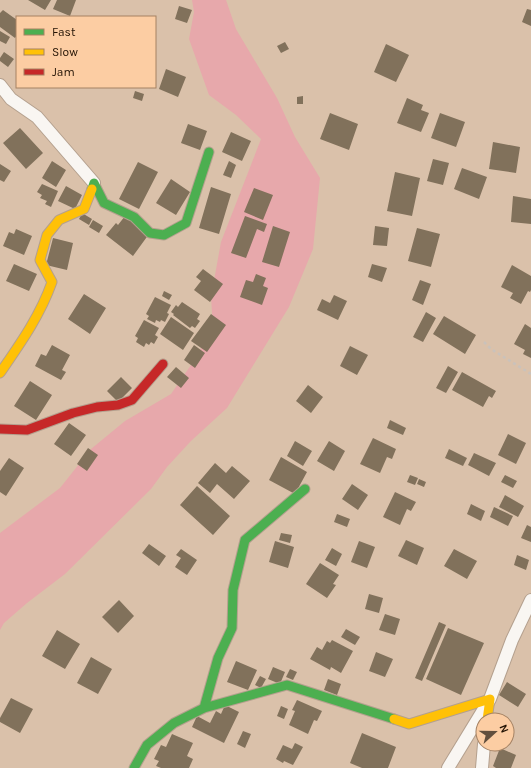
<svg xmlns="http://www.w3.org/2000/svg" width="531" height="768" font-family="Karla,sans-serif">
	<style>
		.green { fill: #e7a8ab }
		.building { fill: #81715b }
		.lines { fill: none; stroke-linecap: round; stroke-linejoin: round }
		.street-casing { stroke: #b4a08e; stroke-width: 14 }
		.fast-casing { stroke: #b4a08e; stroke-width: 11 }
		.slow-casing { stroke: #b4a08e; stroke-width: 11 }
		.jam-casing { stroke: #b4a08e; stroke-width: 11 }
		.path { stroke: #cac2bb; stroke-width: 2.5; stroke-dasharray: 3 3; stroke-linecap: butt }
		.street { stroke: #f9f6f2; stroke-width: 12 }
		.fast { stroke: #4caf50; stroke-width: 9 }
		.slow { stroke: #ffc107; stroke-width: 9 }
		.jam { stroke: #c62828; stroke-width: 9 }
	</style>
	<rect width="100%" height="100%" fill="#dac1aa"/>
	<path class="green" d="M192,0H226L236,29L277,98L295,137L320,178L313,249L289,307L227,408L191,441L167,467L151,489L65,574L27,603L4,623L0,630V533L60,488L91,449L125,421L171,394L191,365L213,328L211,297L221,242L261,139L236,115L209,95L189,39L194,12Z"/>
	<path class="building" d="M28,0H51L45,10Z
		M57,0H76L70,16L53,9Z
		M179,6L192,10L187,23L175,19Z
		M527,9L531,10V26L522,22Z
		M3,10L17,20V35L15,38L0,27V13Z
		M0,31L10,37L6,44L0,41Z
		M285,42L289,49L281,53L277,46Z
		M386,44L409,55L396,82L374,72Z
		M4,52L14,59L8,67L0,61V58Z
		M166,69L186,77L178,97L159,89Z
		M135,91L144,94L142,101L133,98Z
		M303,96V104H297V97Z
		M407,98L423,105L421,110L429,113L421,132L397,123Z
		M330,113L358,124L349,150L320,139Z
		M440,113L465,122L456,147L431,138Z
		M188,124L207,131L200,150L181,143Z
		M20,128L43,153L26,169L3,143Z
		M231,132L251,141L242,161L222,152Z
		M493,142L520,147L516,173L489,169Z
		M433,159L449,163L443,185L427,181Z
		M52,161L66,170L56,187L42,178Z
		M229,161L236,165L231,178L223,175Z
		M138,162L158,172L139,209L119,199Z
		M0,164L11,171L4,182L0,180Z
		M462,168L487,177L479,199L454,189Z
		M395,172L420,178L412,216L387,211Z
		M171,179L190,192L176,215L156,203Z
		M42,184L58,191L51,207L45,204L47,201L40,198L42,195L37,192Z
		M66,186L82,195L75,209L58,201Z
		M211,187L231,194L219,234L199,228Z
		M254,188L273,195L263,220L244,212Z
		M513,196L531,199V224L511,222Z
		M82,213L92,219L89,225L79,219Z
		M125,216L149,234L133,256L106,235L116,223L118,225Z
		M245,216L267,224L264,232L257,229L246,258L231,253Z
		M93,220L103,226L99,233L89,227Z
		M273,226L290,232L279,267L262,262Z
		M375,226L389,228L387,246L373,245Z
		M417,228L440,234L431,267L408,261Z
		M16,229L32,236L24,255L3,246L9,232L14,234Z
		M53,238L73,243L67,270L46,265Z
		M14,264L37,274L29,291L6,281Z
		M372,264L387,268L382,282L368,277Z
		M512,265L531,276V290L530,292L528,291L521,304L510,298L513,293L501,287Z
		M203,269L223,284L210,302L194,290L201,281L196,277Z
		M256,274L266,278L263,286L268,288L262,305L240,297L246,280L253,282Z
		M420,280L431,284L423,305L412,300Z
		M164,291L172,295L169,300L162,296Z
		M84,294L106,308L90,334L68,319Z
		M334,295L347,301L338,320L317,310L322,299L330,303Z
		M155,297L171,305L167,313L169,314L165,322L161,320L160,322L156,320L155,323L147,319L149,316L146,314Z
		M182,302L200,314L197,319L200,321L195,328L192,326L190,328L173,315L174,314L171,312L176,305L178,307Z
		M426,312L436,318L423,342L413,337Z
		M211,314L226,325L207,352L191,341Z
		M444,316L476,335L465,354L433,334Z
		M171,317L194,333L183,350L160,334Z
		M144,320L159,328L155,335L158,337L154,344L151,342L149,345L146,343L144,347L136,342L138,338L135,336Z
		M525,324L531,328V358L523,354L525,350L514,344Z
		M52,345L70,355L62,370L66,372L61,380L35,366L41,354L46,356Z
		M194,345L205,353L195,368L184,360Z
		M350,346L368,355L357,375L340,366Z
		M448,366L458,372L446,393L436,388Z
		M176,367L189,378L181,388L167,377Z
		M462,372L496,391L492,398L489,396L483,407L452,390Z
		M121,377L132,388L118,402L107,391Z
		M30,381L52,395L36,420L14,406Z
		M308,385L323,397L311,413L296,401Z
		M390,420L406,428L403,435L387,428Z
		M69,423L86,435L71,456L54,444Z
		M508,434L526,443L516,464L498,455Z
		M373,438L396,449L392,459L387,457L380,473L360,464Z
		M295,441L312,451L303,466L287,456Z
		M329,441L345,451L334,471L317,461Z
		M88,448L98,455L87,471L77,464Z
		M449,449L467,458L463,466L445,458Z
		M474,453L496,463L489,476L468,465Z
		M281,457L307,472L295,494L269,480Z
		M9,458L24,468L6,496L0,492V471Z
		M215,463L226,473L232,466L250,481L234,499L217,484L210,493L198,483Z
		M410,475L418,478L415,485L407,482Z
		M505,475L517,481L513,488L501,482Z
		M419,479L426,482L424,487L417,484Z
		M352,484L368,495L358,510L342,499Z
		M197,486L230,516L213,535L180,505Z
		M395,492L416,502L411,511L407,509L400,525L383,517Z
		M505,495L524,506L518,517L499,507Z
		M471,504L485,511L481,521L467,514Z
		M494,507L513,516L508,526L490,517Z
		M337,514L350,519L347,527L334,522Z
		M527,525L531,527V542L521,538Z
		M281,533L292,535L290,543L279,540Z
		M406,540L424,548L417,565L398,556Z
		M275,541L294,547L288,568L269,562Z
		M359,541L375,547L367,568L351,562Z
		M149,544L166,556L159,566L142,553Z
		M332,548L342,554L336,566L325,560Z
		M181,549L197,560L187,575L175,567L181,558L176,555Z
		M454,549L477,561L467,579L444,566Z
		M517,555L529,560L526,570L514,565Z
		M320,563L339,575L333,584L336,585L327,598L306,584Z
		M369,594L383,598L379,613L365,609Z
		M119,600L134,616L118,633L102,617Z
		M385,614L400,619L395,635L379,630Z
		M439,622L446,625L422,681L415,678Z
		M448,628L484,643L461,695L426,679Z
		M346,629L360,637L355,645L341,637Z
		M57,630L80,644L65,669L42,656Z
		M332,640L353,651L341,673L331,667L330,670L310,659L317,647L322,650L327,641L330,643Z
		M376,652L393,659L385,677L369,671Z
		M91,657L112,669L98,694L77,683Z
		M236,661L257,670L248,690L227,682Z
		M273,667L285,672L280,684L268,679Z
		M290,669L297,672L293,680L286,677Z
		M260,676L266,679L261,688L255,685Z
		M328,679L341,684L337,695L324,690Z
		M507,682L526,694L518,707L499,695Z
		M11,698L33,709L20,733L0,722V718Z
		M297,700L322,711L317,721L314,720L308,734L289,725L295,711L292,710Z
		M225,705L239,712L224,743L192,727L197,716L210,723L216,711L221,714Z
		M281,706L288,709L284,719L277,716Z
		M243,731L251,734L245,748L237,744Z
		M362,733L396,747L388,768H362L350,763Z
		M172,734L193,743L187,756L193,759L189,768H161L156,766L159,761L154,759L161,745L166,747Z
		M295,743L303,747L293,765L284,761L283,763L276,759L283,745L292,749Z
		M500,748L516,755L511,768H496L493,766Z"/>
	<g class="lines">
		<defs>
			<path id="street" d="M0,85L11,99L37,117L94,183
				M448,768L490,699L512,640L531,600
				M482,768L484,744"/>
			<path id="fast" d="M92,189L94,183L104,203L134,217L150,233L164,235L186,223L209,152
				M204,708L218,658L232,628L233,590L245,540L305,489
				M134,768L147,745L174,723L204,708L287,685L394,719"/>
			<path id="slow" d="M0,373C20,344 40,316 52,282L40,260L47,235L59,220L84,209L92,189
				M394,719L409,724L490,699L487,720"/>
			<path id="jam" d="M0,429L27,430L73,413L97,407L118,405L132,400L163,364"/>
		</defs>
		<use href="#street" class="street-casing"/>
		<use href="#fast" class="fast-casing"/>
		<use href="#slow" class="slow-casing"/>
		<use href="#jam" class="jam-casing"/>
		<path class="path" d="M484,342L491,349L531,374"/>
		<use href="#street" class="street"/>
		<use href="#fast" class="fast"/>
		<use href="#slow" class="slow"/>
		<use href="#jam" class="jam"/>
	</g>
	<rect x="16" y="16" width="140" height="72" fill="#fccda3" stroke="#a58263"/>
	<rect x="24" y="29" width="20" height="6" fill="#4caf50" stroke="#a58263"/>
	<text x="52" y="36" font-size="12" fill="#221203">Fast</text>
	<rect x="24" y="49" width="20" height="6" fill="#ffc107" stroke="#a58263"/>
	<text x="52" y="56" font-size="12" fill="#221203">Slow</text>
	<rect x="24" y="69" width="20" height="6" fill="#c62828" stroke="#a58263"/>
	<text x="52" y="76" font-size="12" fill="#221203">Jam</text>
	<g transform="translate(495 732) rotate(69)"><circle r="19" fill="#fccda3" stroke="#a58263"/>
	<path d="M0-3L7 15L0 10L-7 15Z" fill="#624f3d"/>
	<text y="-6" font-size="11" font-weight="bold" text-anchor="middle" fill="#221203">N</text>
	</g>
</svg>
